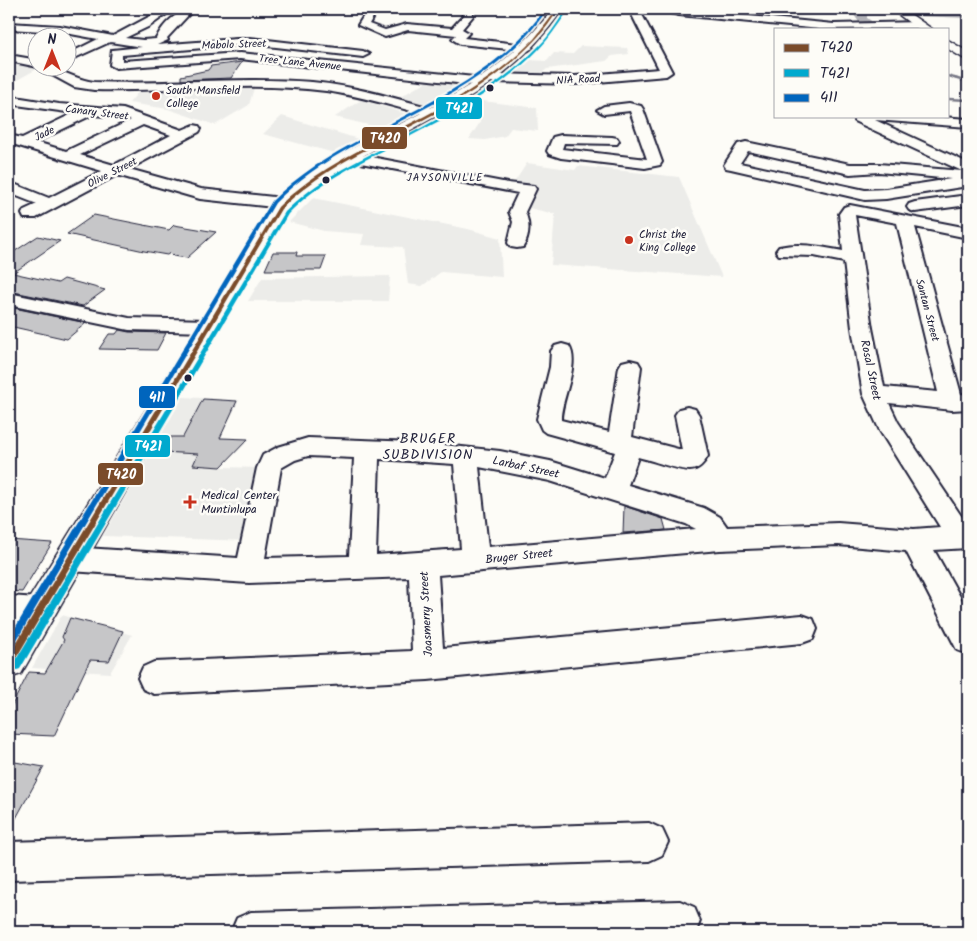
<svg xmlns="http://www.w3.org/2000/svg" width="977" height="941" font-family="Kalam,sans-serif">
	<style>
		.built { fill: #ecece9 }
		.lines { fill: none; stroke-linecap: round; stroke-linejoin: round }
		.stream-far1 { stroke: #787885; stroke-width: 2 }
		.stream { stroke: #787885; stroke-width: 2.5 }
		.river { fill: #b2b2b7; fill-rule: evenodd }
		.building { fill: #c6c6c8; stroke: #22223b }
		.minor-casing { stroke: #22223b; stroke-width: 4 }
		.major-casing { stroke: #22223b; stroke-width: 3 }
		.highway-casing { stroke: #22223b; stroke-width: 3 }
		.minor { fill: #fdfcf7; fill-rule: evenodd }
		.major { fill: #fdfcf7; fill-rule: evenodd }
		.highway { fill: #fdfcf7; fill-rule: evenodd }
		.bus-1-casing { stroke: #fdfcf7; stroke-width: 4 }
		.bus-2-casing { stroke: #fdfcf7; stroke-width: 4 }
		.bus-3-casing { stroke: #fdfcf7; stroke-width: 4 }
		.bus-1 { fill: #7a4b2a; fill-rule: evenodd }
		.bus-2 { fill: #00a9ce; fill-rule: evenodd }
		.bus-3 { fill: #0065bd; fill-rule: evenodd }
		.bus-dot { fill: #22223b; stroke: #fdfcf7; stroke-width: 2 }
		.poi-dot { fill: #c8321e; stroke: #fdfcf7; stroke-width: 2 }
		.labels { text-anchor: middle; stroke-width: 5; stroke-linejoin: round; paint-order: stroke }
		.far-street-label { font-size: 11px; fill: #22223b; stroke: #fdfcf7 }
		.far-poi-label { font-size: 11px; fill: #22223b; stroke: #fdfcf7; text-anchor: start }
		.far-neighbourhood-label { font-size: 11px; letter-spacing: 1px; fill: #22223b; stroke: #fdfcf7 }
		.street-label { font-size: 12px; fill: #22223b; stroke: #fdfcf7 }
		.poi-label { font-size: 12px; fill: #22223b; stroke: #fdfcf7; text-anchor: start }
		.neighbourhood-label { font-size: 14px; letter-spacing: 1px; fill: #22223b; stroke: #fdfcf7 }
		.line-badge { stroke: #fdfcf7; stroke-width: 2 }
		.badge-label { font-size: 14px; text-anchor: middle; font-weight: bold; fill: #fff }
	</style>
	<rect width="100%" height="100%" fill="#fdfcf7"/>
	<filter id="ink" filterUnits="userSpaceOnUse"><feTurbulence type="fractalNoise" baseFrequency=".02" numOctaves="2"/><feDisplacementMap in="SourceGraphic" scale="10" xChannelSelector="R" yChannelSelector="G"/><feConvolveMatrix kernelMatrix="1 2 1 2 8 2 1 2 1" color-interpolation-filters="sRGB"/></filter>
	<g filter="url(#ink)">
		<path class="built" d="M581,46L627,48L629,54L612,56L606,61L547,69L538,76L512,75L529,60L547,61L554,53L573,54Z
			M9,62L17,63L37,69L17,80H9Z
			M431,79L470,83L427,106L395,100Z
			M254,88L249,105L215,125L168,109L129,103L140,90Z
			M467,99L537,108L538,131L511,128L505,136L485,140L469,139L481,121L443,114Z
			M361,100L411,115L385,129L335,117Z
			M282,116L365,141L342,155L263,134Z
			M527,163L575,170L578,166L679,177L722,277L551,265L555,214L516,205L521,193L508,192Z
			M313,198L468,229L500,238L502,277L441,272L422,286L408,284L403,247L361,245L364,234L324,231L289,222Z
			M390,276L388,301H248L262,278Z
			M183,397L239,400L221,437L250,439L221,467L266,468L250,541L103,536Z
			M62,615L132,635L110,673L32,668Z"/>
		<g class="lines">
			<path class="stream-far1" d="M876,29H878
				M948,76L958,79"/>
			<path class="stream" d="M954,78L968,82
				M948,99L968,100"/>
			<path class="river" d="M858,9L968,12V18L867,14V18L877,25L871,29L859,22L854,15Z"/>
		</g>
		<path class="building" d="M242,62L231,78L181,80V76L208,70L211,66Z
			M94,215L169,230L174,225L216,232L187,258L173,256L170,253L167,255L144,251L67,234Z
			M38,236L60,241L13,273L58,283L64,279L105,290L83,306L9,291V255Z
			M273,252H297L296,256H326L321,270H265Z
			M9,307L86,323L67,339L9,326Z
			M119,330L129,332L166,333L157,350L99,349L109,334H116Z
			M203,399L237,401L220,438L248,439L221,467L193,465L198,454L162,452L171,437H183Z
			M624,506L663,519L666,530L623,533Z
			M9,540L52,543L22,592L9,591Z
			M70,618L123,631L109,661L90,660L54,736L9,734V711L29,672L45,673L64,640L62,637Z
			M15,762L44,767L9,831V776Z"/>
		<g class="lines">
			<defs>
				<path id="minor" d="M158,9H168V13L150,26L125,38L143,40L156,39C162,25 178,9 194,9L167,38L168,40L157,45L250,38L363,51L369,54L363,57L250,44L122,55V61L240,53L484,78L486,75L490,74L575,76L659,69L629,9H639L672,72L666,76L575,84L490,82L488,85L484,86L240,59L116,68L110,65L112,50L142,47L110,42L68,61V54L98,39L60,32L9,29V23L60,26L113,36L158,12Z
					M368,9H378L369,24L385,30L407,24L452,28L463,16L462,9H472L473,16L462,29L469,33L464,38L527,45L533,48L527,51L460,44L452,39L456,35L408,30L385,37L358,25Z
					M659,9H677L834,24L920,22L925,25L920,28L820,29L679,15L661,11Z
					M9,55L38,60V67L9,61Z
					M39,68C59,66 75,80 94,82C167,85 239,76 312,82C354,86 394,98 435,109L437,112L430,116C395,107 362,96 326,91C249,81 171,92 94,90L74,87Z
					M9,96L59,104L123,109L182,130L194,125L199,126L201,129L199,132L129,169L201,189L283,198L289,200L291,203L289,206L283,208L200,199L117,175L36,218H24L22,214L24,210L37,204L9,193V182L49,198L102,171L9,143V135L22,138L74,113L9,104ZM92,115L121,117L131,120L66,151L36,142ZM143,125L171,135L114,165L80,155Z
					M629,103L641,106L643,109L662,162L660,165L645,168L561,158L549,154L547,151L553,137L561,135L612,137L617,138L619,141L617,144L564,143L562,149L647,159L630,111L604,114L597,110L604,106Z
					M854,116H929L968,119V127L875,120L968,163V186L886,199L865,200L731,169L726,168L724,165L738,144L746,142L850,164H879L962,171L854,121ZM748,151L850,174L879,172L951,179L886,189L865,190L740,163Z
					M350,153L508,183L534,186L536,189L525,212C530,223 530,237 523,247L517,248L511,247L508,243L513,222L509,212L518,193L345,160L343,157L345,154Z
					M968,195V205L915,212L909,210L907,207L909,204L915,202Z
					M850,205L968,228V238L915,227L961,394L968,395V409L952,410L889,403L898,422L968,526V548L934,550L968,611V654L957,650L906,551L838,545L720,550L438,575L443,648L802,615L813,619L817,629L813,639L802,643L428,680L154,694L143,689L138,678L143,667L154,662L412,651L409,577L249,583L70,571L60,567L56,559L60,551L70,547L238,558L257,468L263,455L278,447L308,438L415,442L500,451L550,461L605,478L615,452L546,433L542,430L537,419L550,367L551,351L555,346L562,344L569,346C581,364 560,401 561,420L609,432L619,367L622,362L630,360L638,362L641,367L632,437L682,450L675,415L679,409L687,407L695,409L699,415L708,456C704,463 699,470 690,470C677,470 651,460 638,457L628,485L704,508L720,517L727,527L838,523L914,529L940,527L880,431L863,394L852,328L844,262L814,256L779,255L776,251L779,247C800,242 822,247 843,251L839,214L844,207ZM855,215L897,223L938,392L884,387L872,328ZM308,456L354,458L349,556L265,558L281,468L295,460ZM379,459L454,464L461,549L376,555ZM479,467L550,481L686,524L696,529L488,547Z
					M9,293L129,318L208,320L215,322L218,326L215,330L208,332L129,330L9,305Z
					M9,596L38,598L48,601L53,611L48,621L38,624L9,622Z
					M649,823L662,829L668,842L662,855L649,861L9,880V842Z
					M680,901L694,907L700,921L696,932H231L237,918L251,912Z"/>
				<path id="major" d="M891,9H903L932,29H918Z
					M948,40L968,52V61L948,49Z"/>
				<path id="highway" d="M553,9H563C510,85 448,109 370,152C340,169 310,185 287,210L21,674L9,678V631L273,204C301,174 338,156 374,137C447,100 501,75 553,9Z"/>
			</defs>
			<use href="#minor" class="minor-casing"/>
			<use href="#major" class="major-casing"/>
			<use href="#highway" class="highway-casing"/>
			<use href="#minor" class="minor"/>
			<use href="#major" class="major"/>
			<use href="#highway" class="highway"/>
			<defs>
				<path id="bus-1" d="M557,9H559C552,19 545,30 536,39C495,84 438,112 385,140C347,159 311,179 281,209L12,665L9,666V655L278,207C308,177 344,158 382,138C435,111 492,83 534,39C542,29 550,19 557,9Z"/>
				<path id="bus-2" d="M564,13L566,14C557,26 549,39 538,50C498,92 443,119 392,146C354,166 319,182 288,214L20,669L17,670L14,669L13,666L14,663L285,212C317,180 353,163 393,143C443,116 496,90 536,49C547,39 555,26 564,13Z"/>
				<path id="bus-3" d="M546,9H548C542,17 536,25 529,33C503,62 469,84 435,103C380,133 320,157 275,203L12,648L9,649V638L272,201C324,149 396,125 458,86C483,71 507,53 526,32C533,25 539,16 546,9Z"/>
			</defs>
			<use href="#bus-1" class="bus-1-casing"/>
			<use href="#bus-2" class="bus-2-casing"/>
			<use href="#bus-3" class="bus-3-casing"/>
			<use href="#bus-1" class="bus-1"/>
			<use href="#bus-2" class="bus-2"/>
			<use href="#bus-3" class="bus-3"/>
		</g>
	</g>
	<g class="bus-dot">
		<circle cx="490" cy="88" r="4.5"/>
		<circle cx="326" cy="180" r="4.5"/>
		<circle cx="188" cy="378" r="4.5"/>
	</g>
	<g class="poi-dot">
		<circle cx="156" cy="96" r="5"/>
		<circle cx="629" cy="240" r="5"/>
		<path d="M187.5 494.5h5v5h5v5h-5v5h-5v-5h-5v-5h5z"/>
	</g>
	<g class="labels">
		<g class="far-street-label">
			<text transform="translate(234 44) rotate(-2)" y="4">Mabolo Street</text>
			<text transform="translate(300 62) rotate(6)" y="4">Tree Lane Avenue</text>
			<text transform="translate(578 79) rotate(-3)" y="4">NIA Road</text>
			<text transform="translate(97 112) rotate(7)" y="4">Canary Street</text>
			<text transform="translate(44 133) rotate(-26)" y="4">Jade</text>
			<text transform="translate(112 172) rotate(-27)" y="4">Olive Street</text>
			<text transform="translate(928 310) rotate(75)" y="4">Santan Street</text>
		</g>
		<g class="far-poi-label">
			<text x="166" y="94">South Mansfield<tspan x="166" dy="13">College</tspan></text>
			<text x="639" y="238">Christ the<tspan x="639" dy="13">King College</tspan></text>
		</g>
		<g class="far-neighbourhood-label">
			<text x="445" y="181">JAYSONVILLE</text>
		</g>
		<g class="street-label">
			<text transform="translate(871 370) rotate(78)" y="4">Rosal Street</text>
			<text transform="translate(526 467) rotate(12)" y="4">Larbaf Street</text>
			<text transform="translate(519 556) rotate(-6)" y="4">Bruger Street</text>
			<text transform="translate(426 614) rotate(-93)" y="4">Joasmerry Street</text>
		</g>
		<g class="poi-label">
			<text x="201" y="499">Medical Center<tspan x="201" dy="14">Muntinlupa</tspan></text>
		</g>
		<g class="neighbourhood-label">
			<text x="428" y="443">BRUGER<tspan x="428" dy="16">SUBDIVISION</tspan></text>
		</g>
	</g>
	<g class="line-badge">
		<rect x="435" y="96" width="48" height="24" rx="5" fill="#00a9ce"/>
		<rect x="361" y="126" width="47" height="24" rx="5" fill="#7a4b2a"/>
		<rect x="138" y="385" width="38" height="24" rx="5" fill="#0065bd"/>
		<rect x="124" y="434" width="47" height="24" rx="5" fill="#00a9ce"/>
		<rect x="97" y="462" width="47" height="24" rx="5" fill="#7a4b2a"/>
	</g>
	<g class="badge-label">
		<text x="459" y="113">T421</text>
		<text x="385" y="143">T420</text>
		<text x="157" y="402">411</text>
		<text x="148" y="451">T421</text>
		<text x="121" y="479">T420</text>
	</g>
	<rect width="977" height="941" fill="none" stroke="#fdfcf7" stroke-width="30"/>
	<rect x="15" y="15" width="947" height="911" fill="none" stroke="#22223b" stroke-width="2" filter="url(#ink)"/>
	<rect x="774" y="28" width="175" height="90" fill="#fdfcf7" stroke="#a5a5ac"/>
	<rect x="784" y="44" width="25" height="8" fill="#7a4b2a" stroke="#a5a5ac"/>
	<text x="820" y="52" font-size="15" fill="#22223b">T420</text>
	<rect x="784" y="69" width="25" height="8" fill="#00a9ce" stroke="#a5a5ac"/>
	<text x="820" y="78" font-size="15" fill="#22223b">T421</text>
	<rect x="784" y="94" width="25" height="8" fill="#0065bd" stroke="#a5a5ac"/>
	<text x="820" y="102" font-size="15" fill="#22223b">411</text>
	<g transform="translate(52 52)"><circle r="24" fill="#fdfcf7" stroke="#a5a5ac"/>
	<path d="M0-4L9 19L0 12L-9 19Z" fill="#c8321e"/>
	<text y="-8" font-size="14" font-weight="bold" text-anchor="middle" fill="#22223b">N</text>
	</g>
</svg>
